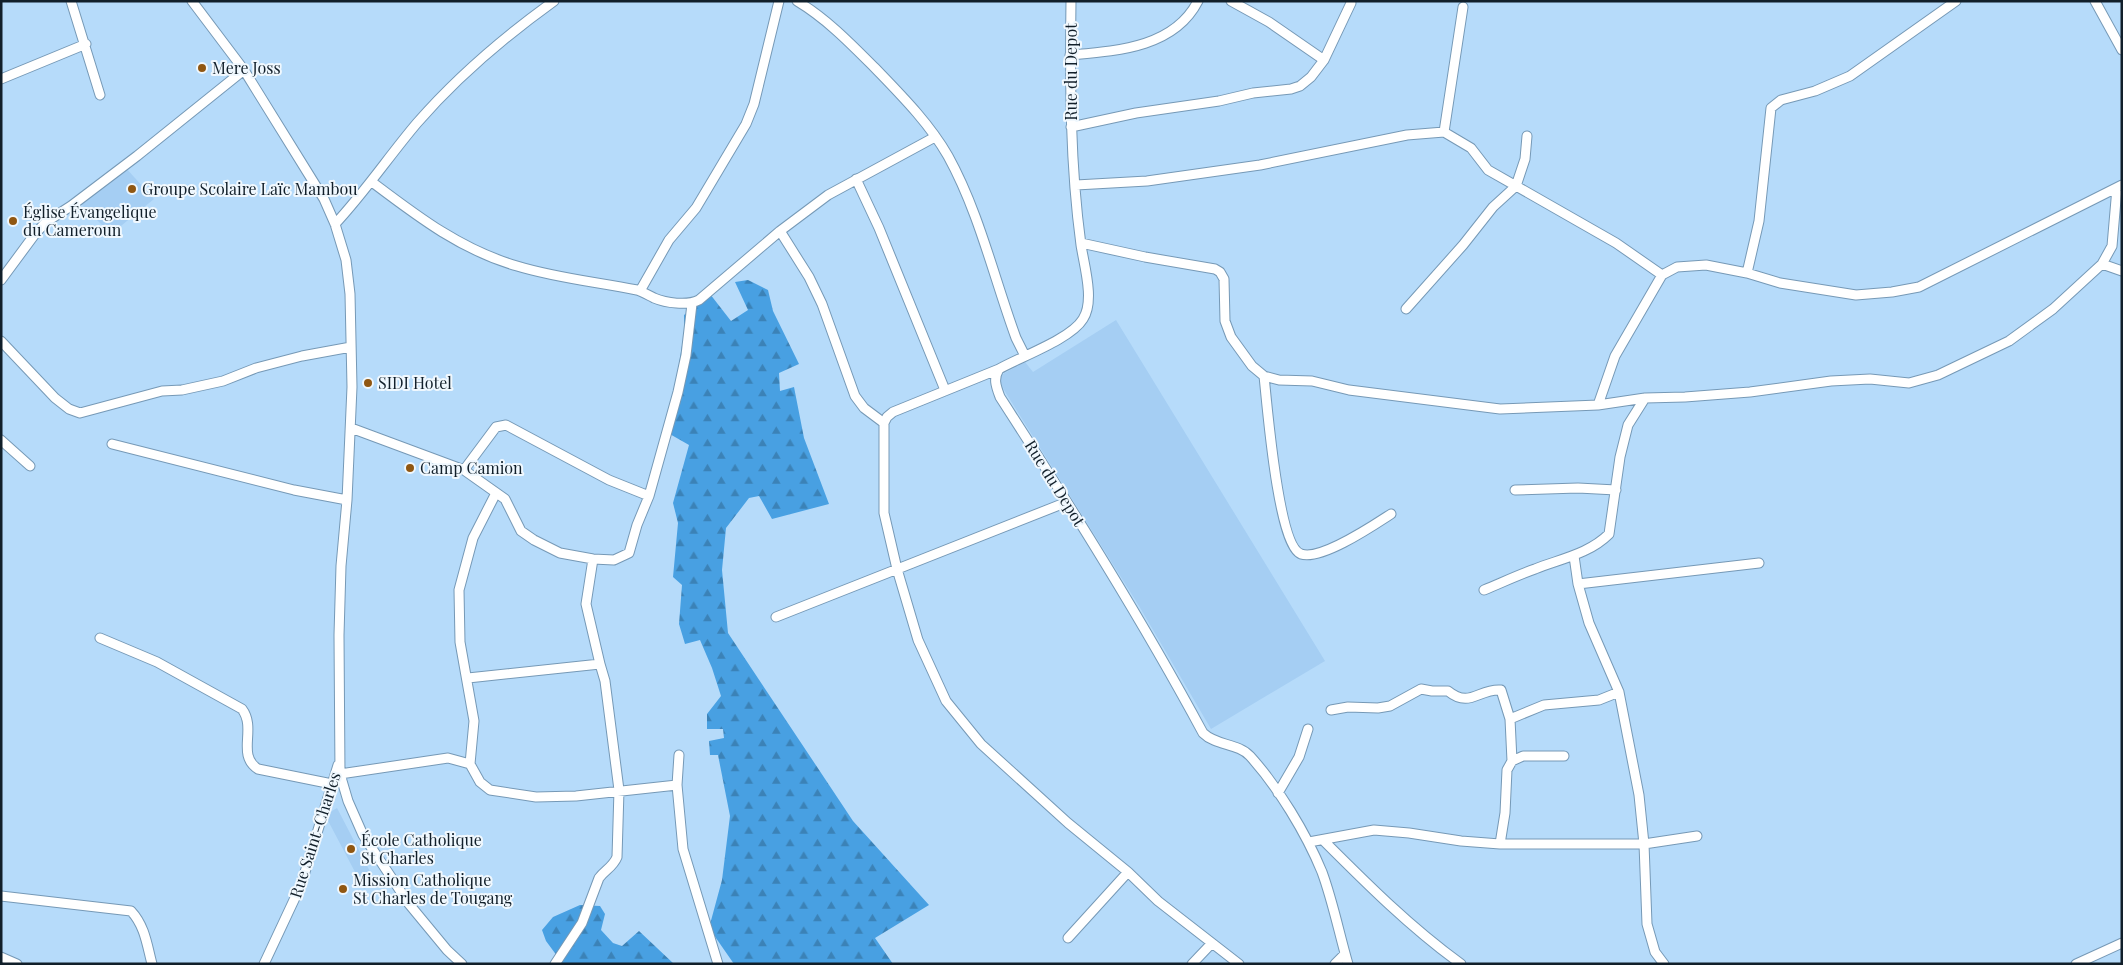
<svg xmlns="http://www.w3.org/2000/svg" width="2123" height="965" font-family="'Playfair Display',serif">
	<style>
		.built { fill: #a5cef3 }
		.forest { fill: url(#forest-firs) }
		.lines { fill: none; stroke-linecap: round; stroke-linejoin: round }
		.minor-casing { stroke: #7699b6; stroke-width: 11 }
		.minor { stroke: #fff; stroke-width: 9 }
		.poi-dot { fill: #905712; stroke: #f0f8fe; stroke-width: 2 }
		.labels { text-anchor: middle; stroke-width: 4; stroke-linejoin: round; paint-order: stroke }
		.poi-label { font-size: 16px; fill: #111f2a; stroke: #f0f8fe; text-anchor: start }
		.street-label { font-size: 16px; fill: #111f2a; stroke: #f0f8fe }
	</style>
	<defs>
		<pattern id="forest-firs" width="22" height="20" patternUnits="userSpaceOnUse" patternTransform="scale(1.25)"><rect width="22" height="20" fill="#48a0e2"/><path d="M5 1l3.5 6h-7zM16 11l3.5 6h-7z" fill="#3b82b7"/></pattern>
	</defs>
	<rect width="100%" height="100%" fill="#b6dbfa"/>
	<path class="built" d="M125,167L154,199L111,234L80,203Z
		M1116,320L1325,661L1211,729L1139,606L1004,390L1000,380L1001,375L1025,362L1033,372Z
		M337,808L376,883L364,889L325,815Z"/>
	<path class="forest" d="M748,280L768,290L773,311L799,364L779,373L780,391L794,387L804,438L829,504L772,519L759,496L749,498L726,528L722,570L728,633L853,821L929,905L875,938L893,964H734L709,928L722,880L730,816L718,755H710L709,741L724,738L723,729H707V714L721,696L712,668L700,640L685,644L679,624L682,585L673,577L678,523L673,503L689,445L668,433L684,333V315L710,294L731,321L748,310L735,282Z
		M580,905L600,906L605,914L601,930L613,943L622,946L639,931L674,964H563L546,941L542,930L553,917Z"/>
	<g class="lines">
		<defs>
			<path id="minor" d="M71,1L100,95
				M192,1L244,70L324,199L335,224L346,260L350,294L352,387L347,500L341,566L339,635L340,774L348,801L363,835L409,904L447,950L462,964
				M797,1C827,19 851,44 875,68C901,95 929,123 948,156C979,212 994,278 1016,338L1025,356
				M1071,1C1070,83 1070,164 1081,245C1084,265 1095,301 1083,319C1071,339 1020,357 999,369C993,379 996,386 1000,397C1071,507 1141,618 1203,733C1216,746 1238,743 1250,756C1278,787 1306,833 1322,872C1333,902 1339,933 1348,964
				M1231,1L1269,22L1324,60
				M2095,1L2122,50
				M1070,55C1116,51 1174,48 1198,1
				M1,79L86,44
				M1071,127L1136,113L1219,101L1253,93L1291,89L1300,86L1311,77L1324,60L1351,3
				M1444,132L1463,7
				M856,179L879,228L945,390
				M372,182C417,216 461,250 517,266C556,278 597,282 637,290C643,292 648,295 654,298C666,303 687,306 699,300L780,231L828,195L935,137
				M1076,185L1147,181L1260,165L1407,135L1444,132L1471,148L1488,170L1616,243L1662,275
				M335,224C365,192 389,156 417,123C458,76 504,37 554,1
				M780,231L809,277L822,304L855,396L864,408L884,423
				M1081,243L1145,257L1215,269L1220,272L1224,279L1225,321L1231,337L1252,366L1264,376L1279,380L1312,381L1349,390L1500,409L1598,405L1645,398L1685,397L1750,392L1831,381L1870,379L1909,383L1938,375L2009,341L2053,309L2102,264L2112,246L2117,188
				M2102,264L2122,271
				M1747,273L1759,221L1771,108L1781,100L1815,91L1850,76L1956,1
				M1,280L35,234L46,222L71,206L137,156L244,70
				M640,291L669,240L696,208L746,124L754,104L779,1
				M1406,309L1463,245L1493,207L1516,186L1525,159L1527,136
				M1,341L55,398L69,409L80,413L162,391L182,390L223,381L256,368L302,356L351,347
				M999,369L893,412L887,417L884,423V513L897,569L918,640L946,701L981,744L1068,823L1128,872L1158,901L1239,964
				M1264,376C1267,403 1278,546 1301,554C1321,561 1374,525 1391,514
				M1598,405L1615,356L1662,275L1677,267L1706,265L1747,273L1780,283L1856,295L1892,292L1919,287L2122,185
				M351,428L464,470L496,427L506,425L609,480L649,496L678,392L686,355L692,304
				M1,440L30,466
				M112,444L294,490L347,500
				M464,470L505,499L521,531L534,540L560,553L593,559L614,560L629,553L637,525L649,496
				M1515,490L1578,488L1616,490
				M593,559L586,604L600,664
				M1578,584L1759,563
				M1484,590C1501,583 1518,575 1535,569C1560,559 1589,554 1609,534L1620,457L1628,425L1645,398
				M776,617L1067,502
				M100,638L157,662L242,709C257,729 236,755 258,769L332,784
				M468,678L600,664L605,681L619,790L617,857C613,867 605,870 599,878L582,923L555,964
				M1331,710L1348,707L1378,708L1390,706L1421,689L1432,691H1448C1470,709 1479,688 1501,690L1510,719L1512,761
				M1510,719L1544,705L1599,700L1619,692
				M679,755L677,785L683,849L718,964
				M470,764L474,721L460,642L459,590L473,538L496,493
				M340,774L448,758L470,764L480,782L490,790L536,797L576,796L677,785
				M1278,793L1299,757L1308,729
				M1323,840C1367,884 1410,927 1461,964
				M1309,842L1374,830L1409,833L1461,841L1500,844L1505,813L1507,770L1512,761L1523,756H1564
				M1500,844H1644L1639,795L1619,692L1589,623L1578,584L1574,556
				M1,896L131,911C145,926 147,945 152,964
				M1068,938L1128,872
				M1,957L17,964
				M264,964L301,885L338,765
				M1192,964L1212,943
				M1335,964L1345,954
				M1664,964L1655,952L1647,924L1644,844L1697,836
				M2076,964L2122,943"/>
		</defs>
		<use href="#minor" class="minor-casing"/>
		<use href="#minor" class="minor"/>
	</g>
	<g class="poi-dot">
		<circle cx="202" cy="68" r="5"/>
		<circle cx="132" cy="189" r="5"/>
		<circle cx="13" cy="221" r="5"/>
		<circle cx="368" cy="383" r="5"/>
		<circle cx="410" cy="468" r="5"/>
		<circle cx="351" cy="849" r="5"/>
		<circle cx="343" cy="889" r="5"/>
	</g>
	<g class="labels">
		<g class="poi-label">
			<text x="212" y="74">Mere Joss</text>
			<text x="142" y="195">Groupe Scolaire Laïc Mambou</text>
			<text x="23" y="218">Église Évangelique<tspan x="23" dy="18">du Cameroun</tspan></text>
			<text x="378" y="389">SIDI Hotel</text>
			<text x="420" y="474">Camp Camion</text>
			<text x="361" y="846">École Catholique<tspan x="361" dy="18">St Charles</tspan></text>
			<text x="353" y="886">Mission Catholique<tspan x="353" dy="18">St Charles de Tougang</tspan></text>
		</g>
		<g class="street-label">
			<text transform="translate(1071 72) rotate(-90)" y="6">Rue du Depot</text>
			<text transform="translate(1055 483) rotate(58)" y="6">Rue du Depot</text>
			<text transform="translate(315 835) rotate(-72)" y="6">Rue Saint-Charles</text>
		</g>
	</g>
	<rect width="2123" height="965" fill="none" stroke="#111f2a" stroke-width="5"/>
</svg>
